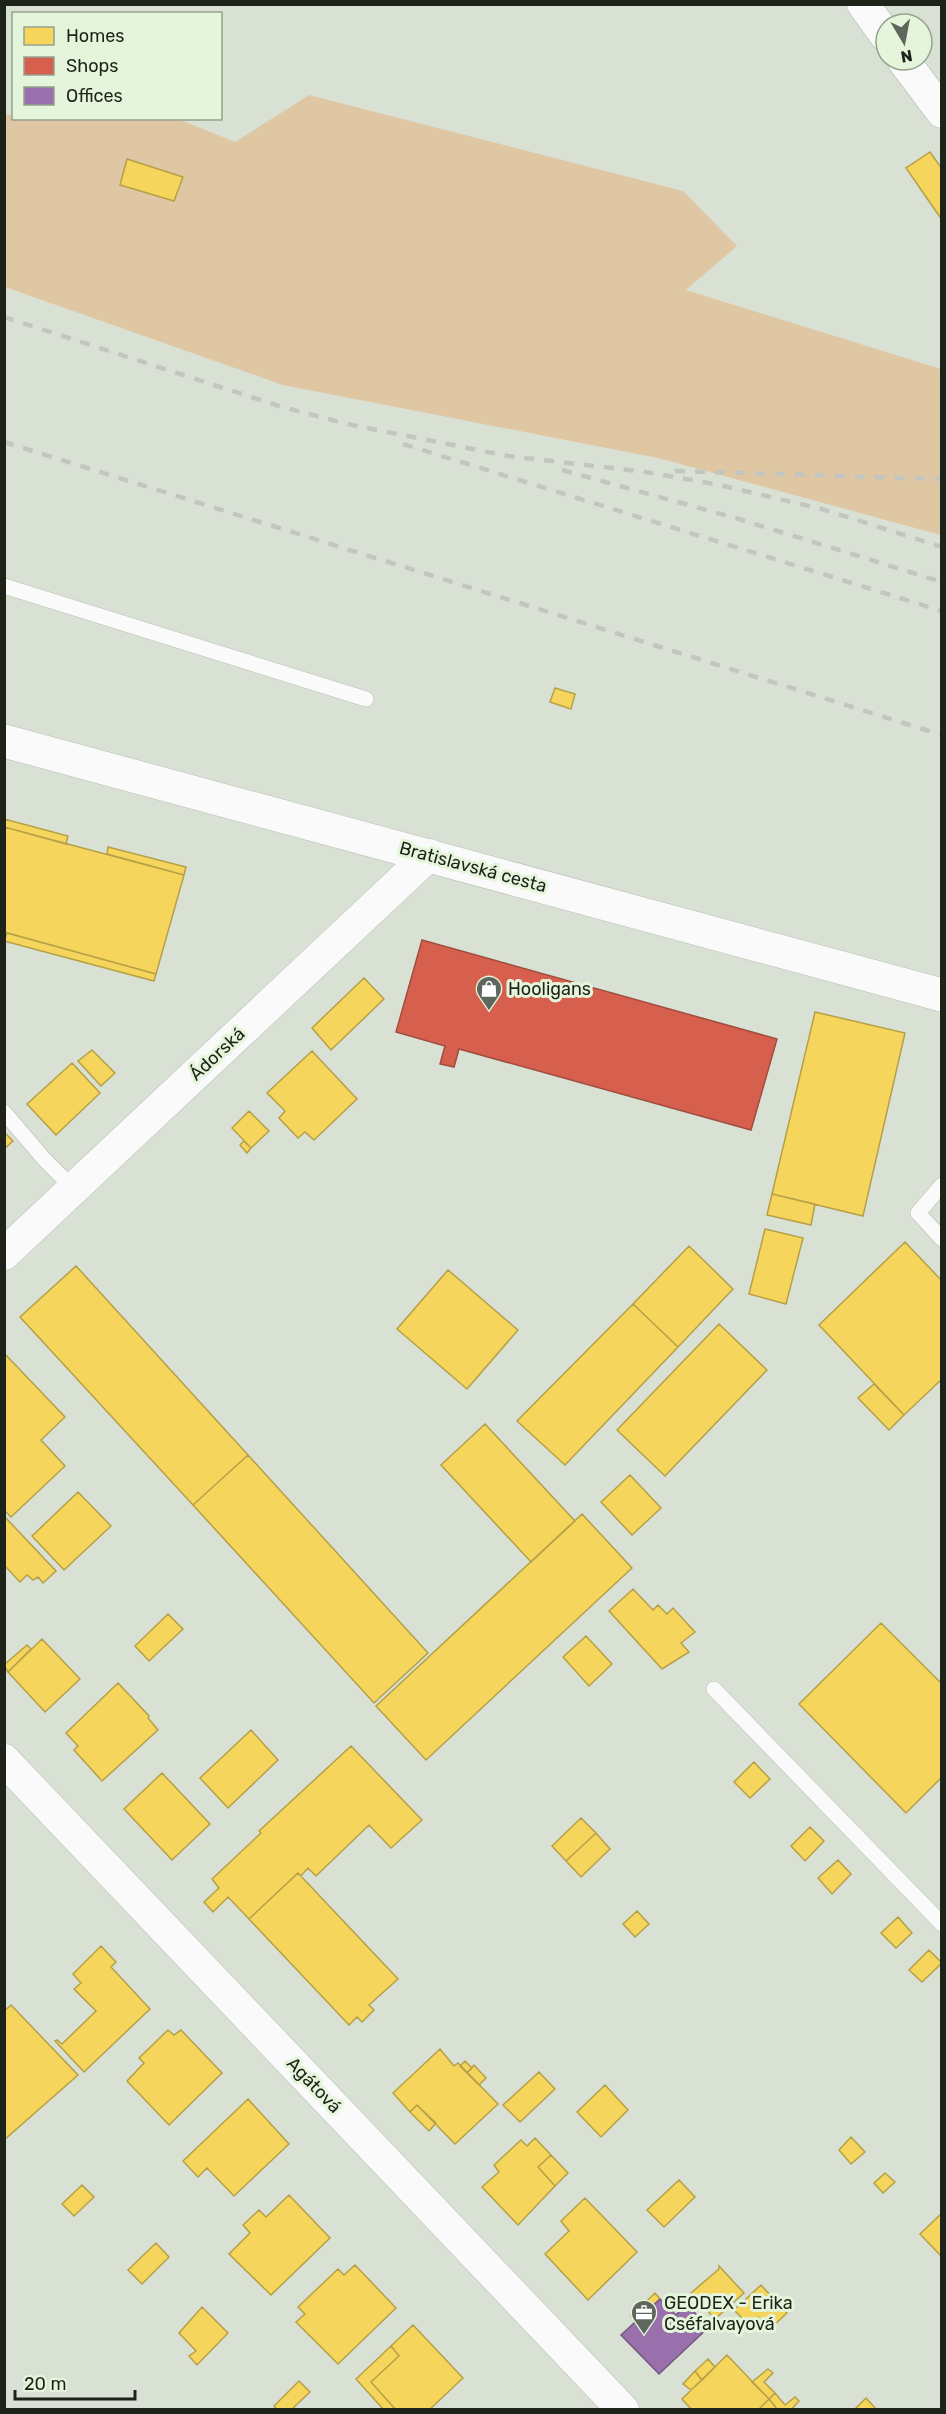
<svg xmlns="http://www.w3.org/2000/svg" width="946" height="2414" font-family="Rubik,sans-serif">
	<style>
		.green { fill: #e0c7a4 }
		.homes { fill: #f6d55c; stroke: #b5a048; stroke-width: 1.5 }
		.shops { fill: #d6604d; stroke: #9f4e3e; stroke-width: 1.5 }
		.offices { fill: #9970ab; stroke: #745980; stroke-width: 1.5 }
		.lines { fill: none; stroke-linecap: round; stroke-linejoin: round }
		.service-casing { stroke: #b7beb3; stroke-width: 16 }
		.minor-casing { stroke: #b7beb3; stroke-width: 33 }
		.tertiary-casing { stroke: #b7beb3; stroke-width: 34 }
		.service { stroke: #f9faf9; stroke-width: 15 }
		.minor { stroke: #f9faf9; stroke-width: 32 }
		.tertiary { stroke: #f9faf9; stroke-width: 33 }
		.rail { stroke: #c3c5c1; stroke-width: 4.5; stroke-dasharray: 10 10; stroke-linecap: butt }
		.labels { text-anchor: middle; stroke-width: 6; stroke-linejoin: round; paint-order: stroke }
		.street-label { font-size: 18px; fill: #1e231a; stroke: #e5f5db }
		.poi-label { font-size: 18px; fill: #1e231a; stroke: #e5f5db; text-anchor: start }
	</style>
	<rect width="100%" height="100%" fill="#d9e1d4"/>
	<path class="green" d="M309,95L683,191L737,246L686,290L941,369V535L658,458L283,385L5,287L4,115H13L14,118L178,119L235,142Z"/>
	<path class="homes" d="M930,152L942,169V220L906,168Z
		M127,159L183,177L174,201L120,185Z
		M555,688L575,694L571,709L550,702Z
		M4,819L68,836L66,844L4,827Z
		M4,827L184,875L156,974L4,932Z
		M108,847L186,867L184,875L107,854Z
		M7,933L156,974L154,981L4,941Z
		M364,978L384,999L331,1050L312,1028Z
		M815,1012L905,1033L863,1216L772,1194Z
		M92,1050L115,1073L101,1086L78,1061Z
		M312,1051L357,1099L314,1140L305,1132L298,1138L279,1118L285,1111L267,1093Z
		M72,1063L100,1093L56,1135L27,1104Z
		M249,1111L269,1131L251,1148L232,1128Z
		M4,1132L13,1141L4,1149Z
		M244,1141L251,1148L247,1153L240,1145Z
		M772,1194L815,1204L811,1225L767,1215Z
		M765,1229L803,1238L786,1304L749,1294Z
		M905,1242L942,1281V1379L904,1415L819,1325Z
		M689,1246L733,1289L678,1347L633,1304Z
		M76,1266L248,1455L193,1505L20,1317Z
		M448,1270L518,1330L467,1389L397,1329Z
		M633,1304L678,1347L565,1465L517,1421Z
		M719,1324L767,1370L665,1476L617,1430Z
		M4,1353L65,1417L41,1440L65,1466L11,1517L4,1510Z
		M874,1384L904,1415L889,1430L858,1398Z
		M485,1424L575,1521L531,1562L441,1465Z
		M248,1455L428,1653L374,1703L193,1505Z
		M630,1475L661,1508L632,1535L601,1502Z
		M78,1492L111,1526L64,1570L32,1536Z
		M582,1514L632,1568L426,1760L376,1706Z
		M4,1516L56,1571L43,1583L38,1577L33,1580L27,1575L20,1582L4,1565Z
		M633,1589L653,1610L658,1605L667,1614L673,1608L695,1632L681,1643L689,1652L662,1669L609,1611Z
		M168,1614L183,1629L149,1661L135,1646Z
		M881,1623L942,1684V1777L906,1813L799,1704Z
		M586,1636L612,1664L589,1686L563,1657Z
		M42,1639L80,1679L45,1712L8,1672Z
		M27,1645L31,1649L8,1672L4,1665Z
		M118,1683L149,1716L148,1718L158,1730L102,1781L74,1750L78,1746L66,1733Z
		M251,1730L278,1760L228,1808L200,1778Z
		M351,1746L422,1820L391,1848L369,1825L316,1876L308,1868L301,1876L298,1873L249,1919L228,1897L213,1912L204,1902L219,1888L212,1879L261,1833L259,1831Z
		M754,1762L770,1779L750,1798L734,1782Z
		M162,1773L210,1824L172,1860L124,1809Z
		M581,1818L596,1833L566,1861L552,1846Z
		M810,1827L824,1841L805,1861L791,1846Z
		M596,1833L610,1849L581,1877L566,1861Z
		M838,1860L851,1874L832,1894L818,1878Z
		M298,1873L398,1979L369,2005L374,2010L362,2022L357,2017L349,2025L249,1919Z
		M637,1911L649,1924L635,1937L623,1924Z
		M898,1917L912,1933L896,1948L881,1933Z
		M101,1946L116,1962L111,1967L150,2009L84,2072L55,2041L57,2040L62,2044L96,2011L74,1989L81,1983L73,1974Z
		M929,1950L942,1963L922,1982L909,1970Z
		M11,2005L78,2075L4,2140V2011Z
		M168,2030L174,2035L181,2030L222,2073L169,2125L127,2081L144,2063L139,2058Z
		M440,2049L454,2066L458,2063L498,2104L455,2144L417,2105L410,2112L393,2093Z
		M465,2061L472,2068L467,2073L460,2066Z
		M474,2065L486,2078L479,2085L467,2073Z
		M539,2072L555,2089L520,2122L503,2105Z
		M605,2085L628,2110L601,2137L577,2112Z
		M248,2099L289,2144L234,2196L207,2168L198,2177L183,2161Z
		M417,2105L436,2123L429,2131L410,2112Z
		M851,2137L865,2152L851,2164L839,2150Z
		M535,2138L551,2155L538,2167L555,2186L518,2225L482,2187L499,2172L494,2165L521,2140L527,2146Z
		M551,2155L568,2173L555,2186L538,2167Z
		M885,2173L895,2182L883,2193L874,2183Z
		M679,2180L695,2197L664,2227L647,2210Z
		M82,2185L94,2197L74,2216L62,2204Z
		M289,2195L330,2238L271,2295L229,2254L250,2233L243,2225L259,2210L266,2217Z
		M585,2198L637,2252L588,2300L545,2254L569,2231L561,2221Z
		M942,2213V2256H941L920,2234Z
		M156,2243L169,2257L142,2284L128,2270Z
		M355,2265L396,2308L338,2364L296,2322L305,2314L298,2307L338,2269L344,2275Z
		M719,2266L744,2293L715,2319L691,2293L719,2269Z
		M761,2285L787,2313L770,2329L758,2317L749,2325L734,2310Z
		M655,2293L660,2299L636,2321L631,2316Z
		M678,2297L686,2304L681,2309L673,2301Z
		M202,2307L228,2333L197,2365L189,2356L196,2351L179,2333Z
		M413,2325L463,2378L429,2410H396L371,2382L399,2356L391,2346Z
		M391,2346L399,2356L371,2382L396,2410H384L356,2379Z
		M727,2355L769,2399L758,2410H692L682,2399Z
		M708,2359L715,2367L702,2380L695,2371Z
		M768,2369L773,2373L764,2382L775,2393L769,2399L752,2382Z
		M695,2371L702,2380L691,2390L683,2384Z
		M299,2381L310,2392L291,2410H277L274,2406Z
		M775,2393L785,2405L795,2397L799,2401L791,2410H778L769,2399Z
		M866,2398L877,2410H855L856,2408Z
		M769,2399L778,2410H758Z"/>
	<path class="shops" d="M422,940L777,1039L751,1130L459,1049L454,1067L440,1064L445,1046L396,1032Z"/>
	<path class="offices" d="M660,2299L676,2315L686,2304L709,2327L659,2374L621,2335Z"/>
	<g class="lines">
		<defs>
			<path id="service" d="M4,586L366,699
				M4,1112L44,1159L74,1189
				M942,1185L918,1213L942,1239
				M714,1689L942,1924"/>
			<path id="minor" d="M863,4L886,36
				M903,60L942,112
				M4,1254L429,855
				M4,1760L623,2410"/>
			<path id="tertiary" d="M4,741L942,995"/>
		</defs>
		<use href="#service" class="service-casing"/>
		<use href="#minor" class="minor-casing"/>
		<use href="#tertiary" class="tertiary-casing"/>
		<use href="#service" class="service"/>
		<use href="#minor" class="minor"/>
		<use href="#tertiary" class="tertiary"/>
		<path class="rail" d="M4,317L279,406L347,424L508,456L646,472L719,485L822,509L942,547
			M4,442L942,735
			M403,444L942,611
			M562,470L739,519L942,582
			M675,471L942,479"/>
	</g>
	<defs>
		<symbol id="shop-pin" viewBox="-11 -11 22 30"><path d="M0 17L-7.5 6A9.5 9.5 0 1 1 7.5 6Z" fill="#5f665b" stroke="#e5f5db"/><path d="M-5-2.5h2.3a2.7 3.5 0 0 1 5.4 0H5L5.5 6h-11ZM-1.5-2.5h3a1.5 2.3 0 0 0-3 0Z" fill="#fff"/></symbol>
		<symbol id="office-pin" viewBox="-11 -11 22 30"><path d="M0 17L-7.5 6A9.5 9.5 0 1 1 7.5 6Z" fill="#5f665b" stroke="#e5f5db"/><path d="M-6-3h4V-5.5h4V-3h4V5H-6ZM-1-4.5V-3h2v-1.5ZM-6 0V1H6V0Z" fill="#fff"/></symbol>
	</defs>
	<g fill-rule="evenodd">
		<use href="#shop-pin" x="474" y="974" width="30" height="40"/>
		<use href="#office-pin" x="629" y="2298" width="30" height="40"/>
	</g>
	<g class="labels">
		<g class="street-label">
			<text transform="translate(473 867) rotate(15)" y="6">Bratislavská cesta</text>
			<text transform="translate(217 1054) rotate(-43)" y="6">Ádorská</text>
			<text transform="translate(314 2085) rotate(46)" y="6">Agátová</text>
		</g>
		<g class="poi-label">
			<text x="508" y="995">Hooligans</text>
			<text x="664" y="2309">GEODEX - Erika<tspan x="664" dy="21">Cséfalvayová</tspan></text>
		</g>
	</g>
	<rect width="946" height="2414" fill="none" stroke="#1e231a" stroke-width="12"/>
	<rect x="12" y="12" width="210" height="108" fill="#e5f5db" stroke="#95a18e" stroke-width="1.5"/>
	<rect x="24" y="27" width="30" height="18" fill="#f6d55c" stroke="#95a18e" stroke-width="1.5"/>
	<text x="66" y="42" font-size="18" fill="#1e231a">Homes</text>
	<rect x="24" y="57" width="30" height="18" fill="#d6604d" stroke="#95a18e" stroke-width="1.5"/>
	<text x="66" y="72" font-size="18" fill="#1e231a">Shops</text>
	<rect x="24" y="87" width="30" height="18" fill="#9970ab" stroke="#95a18e" stroke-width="1.5"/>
	<text x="66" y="102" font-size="18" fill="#1e231a">Offices</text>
	<g transform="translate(904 42) rotate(170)"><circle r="28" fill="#e5f5db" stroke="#95a18e" stroke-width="1.5"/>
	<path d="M0-4.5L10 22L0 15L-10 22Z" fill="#5f665b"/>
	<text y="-9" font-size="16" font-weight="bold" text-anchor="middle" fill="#1e231a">N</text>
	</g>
	<path d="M15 2390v9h120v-9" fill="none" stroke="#1e231a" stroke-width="3"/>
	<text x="24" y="2390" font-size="18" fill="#1e231a" stroke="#e5f5db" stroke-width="4.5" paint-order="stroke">20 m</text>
</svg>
